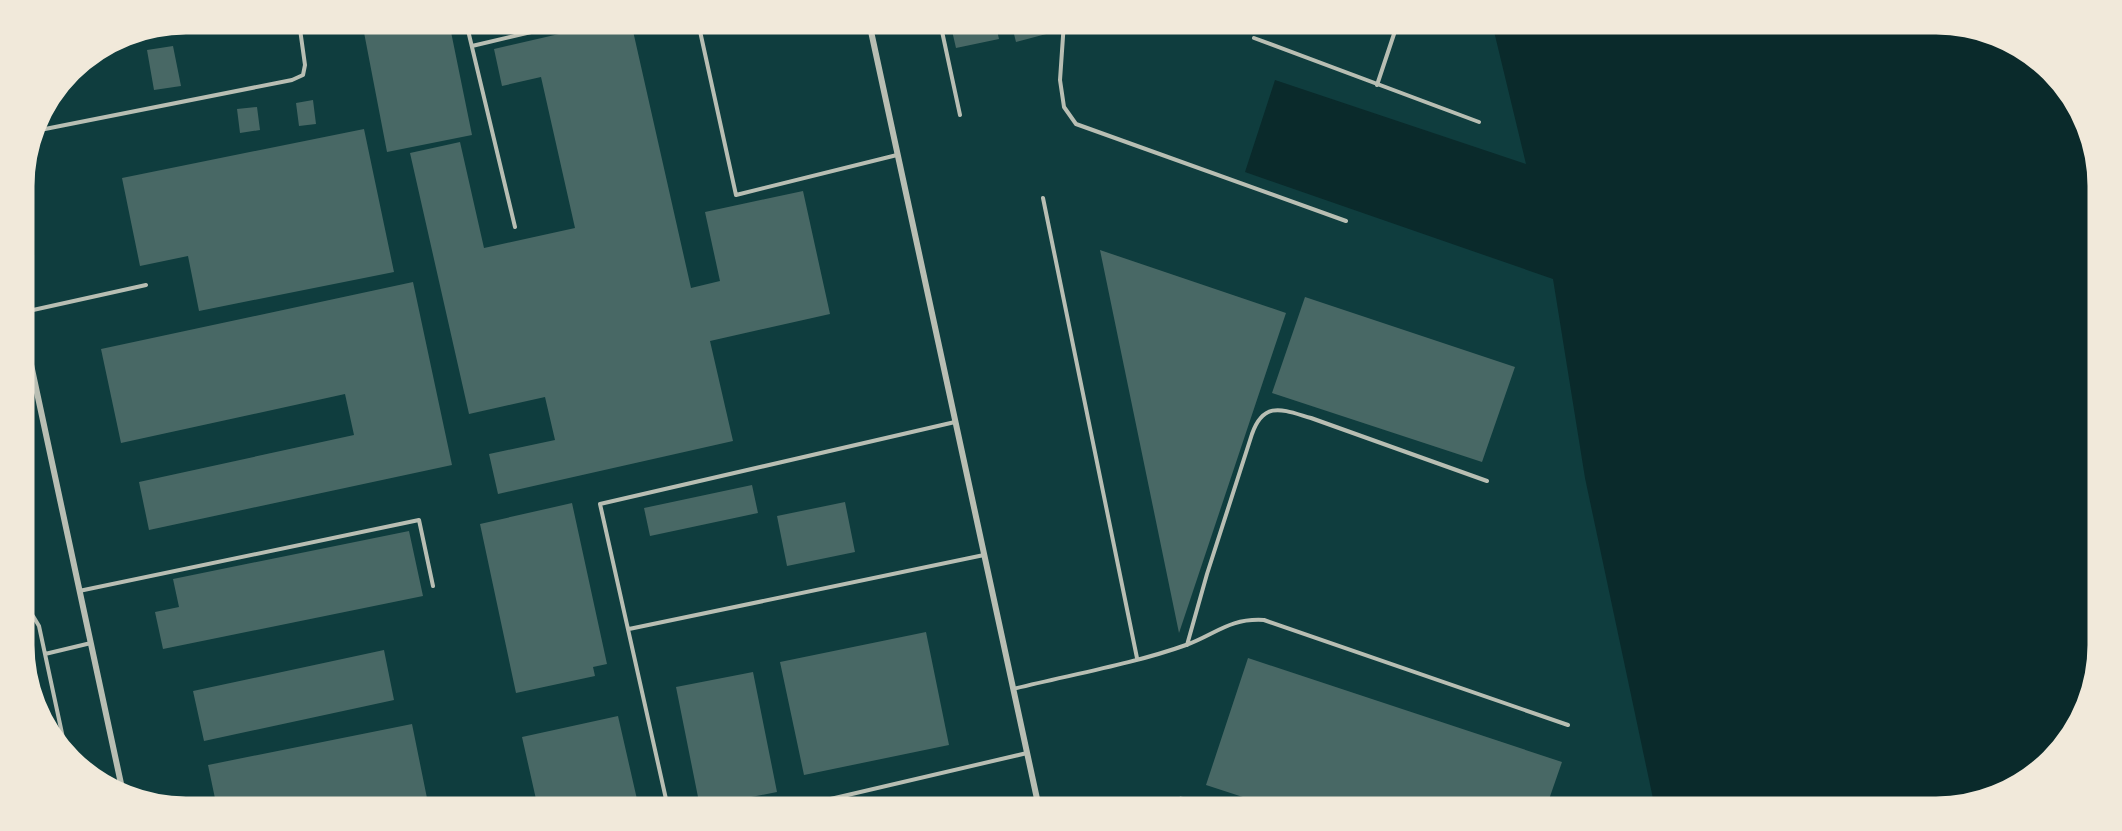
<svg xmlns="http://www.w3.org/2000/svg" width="2122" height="831" font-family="Cabin,sans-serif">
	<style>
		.water { fill: #0a2a2b }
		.building { fill: #486865 }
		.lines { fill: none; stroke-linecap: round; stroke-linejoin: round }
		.service { stroke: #b8beb3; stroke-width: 4 }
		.minor { stroke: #b8beb3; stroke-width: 6 }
		.rim { fill: none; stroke: #f1e9da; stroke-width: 3 }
	</style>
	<rect width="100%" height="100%" fill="#0f3d3e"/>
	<path class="water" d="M1936,22L1989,31L2059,78L2098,164V184L2096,185L2098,193L2099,645L2091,698L2035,775L1946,808H1655L1585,478L1553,279L1245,172L1275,80L1526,164L1492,23Z"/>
	<path class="building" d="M362,22H449L472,135L387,152Z
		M611,22H631L691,288L720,281L705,212L803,191L830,314L710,341L733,441L498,494L489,454L555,440L545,397L469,414L410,153L460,142L484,248L575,228L541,77L502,86L494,49Z
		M950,22H995L999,39L956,48Z
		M1011,22H1047L1050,33L1016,42Z
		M1115,22H1148V23L1118,31Z
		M173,46L181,86L154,90L147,50Z
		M313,100L316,124L299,126L296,103Z
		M257,107L260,130L240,133L237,109Z
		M364,129L394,272L199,311L188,256L140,266L122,178Z
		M1100,250L1286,313L1179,633Z
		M413,282L452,465L149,530L139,482L354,435L345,394L121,443L101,349Z
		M1305,297L1515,367L1482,462L1272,393Z
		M752,485L758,513L650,536L644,508Z
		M845,502L855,552L787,566L777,516Z
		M572,503L607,664L593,667L595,676L516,693L480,524Z
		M409,531L423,596L163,649L155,612L179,607L173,579Z
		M25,632H26L43,712L26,677Z
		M926,632L949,745L804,775L780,662Z
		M384,650L394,700L204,741L193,691Z
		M1248,658L1562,762L1546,808H1277L1206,785Z
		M753,672L777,792L700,807L676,687Z
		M618,716L639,808H538L522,737Z
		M412,724L429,808H217L208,765Z
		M1180,796L1215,808H1175Z"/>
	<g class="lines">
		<path class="service" d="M466,22L515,227
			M698,22L736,195L897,155
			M940,22L960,115
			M1064,22L1060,80L1064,107L1076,124L1346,221
			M1254,38L1479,122
			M472,46L574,22
			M1377,85L1398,22
			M45,129L292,80L303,75L305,65L299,22
			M1043,198L1137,658
			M24,312L146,285
			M24,379L33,376
			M79,591L419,520L433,586
			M25,613L33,616L39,626L63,738
			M629,629L984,555
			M1187,645L1207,574L1252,434C1264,400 1283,410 1311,418L1487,481
			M45,654L91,643
			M1013,689C1069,675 1133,664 1186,645C1216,634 1229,618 1264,620L1568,725
			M668,808L600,504L955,422
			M792,808L1027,753"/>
		<path class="minor" d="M869,22L1039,808
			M24,332L123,793"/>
	</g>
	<path d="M0 0H2122V831H0ZM186 33H1936A153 153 0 0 1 2089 186V645A153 153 0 0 1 1936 798H186A153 153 0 0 1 33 645V186A153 153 0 0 1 186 33Z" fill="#f1e9da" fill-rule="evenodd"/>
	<path class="rim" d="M186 33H1936A153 153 0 0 1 2089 186V645A153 153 0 0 1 1936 798H186A153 153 0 0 1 33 645V186A153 153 0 0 1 186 33Z"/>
</svg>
